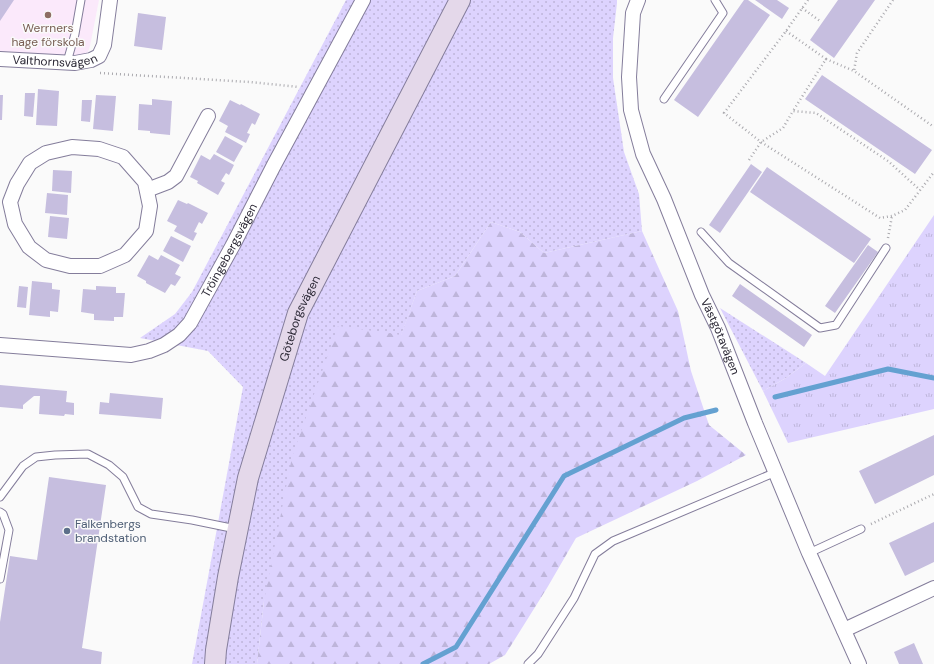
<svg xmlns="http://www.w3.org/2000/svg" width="934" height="664" font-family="'DM Sans',sans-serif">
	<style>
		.education { fill: #fbe9fb }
		.grass { fill: url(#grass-dots) }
		.forest { fill: url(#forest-firs) }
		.park { fill: url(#park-tufts) }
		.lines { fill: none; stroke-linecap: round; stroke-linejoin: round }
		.stream { stroke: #64a1d1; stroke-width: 5 }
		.building { fill: #c6bedf }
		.lane-casing { stroke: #847d9b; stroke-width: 9 }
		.street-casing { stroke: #847d9b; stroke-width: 16 }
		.secondary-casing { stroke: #847d9b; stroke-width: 22 }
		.path { stroke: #aaa9ae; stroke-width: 2.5; stroke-dasharray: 1 3; stroke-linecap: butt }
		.lane { stroke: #fff; stroke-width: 7 }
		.street { stroke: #fff; stroke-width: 14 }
		.secondary { stroke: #e4d8ea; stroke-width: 20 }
		.education-dot { fill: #8d6e63; stroke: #fafafa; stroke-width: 1.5 }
		.service-dot { fill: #5c6f8a; stroke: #fafafa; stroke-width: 1.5 }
		.labels { text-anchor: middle; stroke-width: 3; stroke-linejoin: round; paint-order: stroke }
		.education-label { font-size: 12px; fill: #785e54; stroke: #fafafa }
		.street-label { font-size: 12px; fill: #2b2835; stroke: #fafafa }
		.service-label { font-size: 12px; fill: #4e5e75; stroke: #fafafa; text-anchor: start }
	</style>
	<defs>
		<pattern id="grass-dots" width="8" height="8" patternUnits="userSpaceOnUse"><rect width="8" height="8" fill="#ddd3fe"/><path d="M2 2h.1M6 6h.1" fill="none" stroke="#beb5da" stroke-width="1.8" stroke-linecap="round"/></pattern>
		<pattern id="forest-firs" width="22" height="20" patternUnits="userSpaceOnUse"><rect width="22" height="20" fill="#ddd3fe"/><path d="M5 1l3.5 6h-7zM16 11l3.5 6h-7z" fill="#beb5da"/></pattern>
		<pattern id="park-tufts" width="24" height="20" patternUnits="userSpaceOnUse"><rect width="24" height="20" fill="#ddd3fe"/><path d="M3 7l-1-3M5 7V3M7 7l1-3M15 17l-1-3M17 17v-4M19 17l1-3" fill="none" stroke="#beb5da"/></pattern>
	</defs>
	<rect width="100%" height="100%" fill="#fafafa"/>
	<path class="education" d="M0,0H99L90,46L88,52L81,56L0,53Z"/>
	<path class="grass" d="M346,0H617V3L613,38V78L624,152L639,194L642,231L544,253L520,232L491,222L455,276L417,291L401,336L264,601L257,664H192L243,387L208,351L140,338L175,314L192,292Z
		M720,308L806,363L786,378L763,391Z"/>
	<path class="forest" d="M491,222L520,232L544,253L642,231L678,311L691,371L709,425L746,455L697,481L576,538L547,588L505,655L489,664H257L264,601L292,457L338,326L401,335L417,291L455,276Z"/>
	<path class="park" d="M934,215V409L788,443L763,391L786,378L806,363L825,376Z"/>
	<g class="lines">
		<path class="stream" d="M775,397L888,369L934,378
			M423,664L456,647L564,476L684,418L716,410"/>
	</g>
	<path class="building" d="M0,0H14L0,21Z
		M744,0H748L770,15L698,117L674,100Z
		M755,0H777L789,8L782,19Z
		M838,0H875L834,58L810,40Z
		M138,13L166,17L162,50L134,46Z
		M822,75L932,150L915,174L805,99Z
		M38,89L59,91L57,126L36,125Z
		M25,93H35L33,117L24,116Z
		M0,95H3L2,120H0Z
		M96,95L116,96L113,131L93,129Z
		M152,99L172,101L170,135L150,133V131L138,130L139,104L152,105Z
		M82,100H92L90,122L81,121Z
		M230,100L240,105L241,104L260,114L255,125L252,123L247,133L250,134L246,143L225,132L228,126L219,121Z
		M225,136L243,146L234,162L216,152Z
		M214,154L234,165L229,175L226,173L221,181L225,183L218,195L197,183L198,181L190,177L201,155L210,160Z
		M751,164L762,172L720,233L709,225Z
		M767,167L871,239L854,263L750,192Z
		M53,170L72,171L71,193L52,191Z
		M47,193L68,195L67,215L45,213Z
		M178,200L187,204L188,203L208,213L202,224L199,222L194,232L197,233L193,241L174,231L177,226L167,221Z
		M50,216L69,218L67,239L48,237Z
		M171,236L191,246L183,262L163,251Z
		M868,245L878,252L835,313L825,306Z
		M149,255L158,260L161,255L180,265L175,274L181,277L175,286L171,284L165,293L146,283V281L137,276Z
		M32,281L52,283V289L60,290L58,312L50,311V317L29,315Z
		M740,284L812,335L804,347L732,296Z
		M19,286L28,287L26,308L17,307Z
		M96,286L116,287V293H125L123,317H114V321L94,320V314L81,312L83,289L96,290Z
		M0,385L67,391L66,402L74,403V415L65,414L64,416L39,414L40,396H34L23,405V409L0,407Z
		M110,393L163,398L161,419L99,414L100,402L109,403Z
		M934,435V475L875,504L859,471Z
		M49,477L106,485L82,648L102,652L101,664H0V622L10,556L37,560Z
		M934,522V562L905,576L889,543Z
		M914,643L923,664H899L894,652Z"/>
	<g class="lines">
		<defs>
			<path id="lane" d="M67,62L75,34L81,0
				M664,99L723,13L715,0
				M701,232L729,263L820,328L836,325L886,248
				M0,497L23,466L36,457L55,455L88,454L109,465L123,477L138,507L151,514L192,520L236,529
				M0,512L3,514L9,530L0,579
				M809,553L861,529
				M528,664L538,654L574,598L595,554L613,541L776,472"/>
			<g id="street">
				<path id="s1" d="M638,0L633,13L629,77L631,110L643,154L664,199L702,295L718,328L755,423L809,553L859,664"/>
				<path id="s2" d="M0,59L75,63L91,60L99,56L104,45L110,0"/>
				<path d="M72,147L99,149L123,157L145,182L150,206L146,231L125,255L100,266H70L46,260L29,247L15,224L10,202L17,184L30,163L46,153Z"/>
				<path d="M147,190L168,182L176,176L208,116"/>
				<path id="s3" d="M0,345L131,355L149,351L164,345L179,335L190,323L233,245L274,165L363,0"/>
				<path d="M844,630L934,588"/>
			</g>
			<g id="secondary">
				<path id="s4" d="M215,664L216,650L228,577L248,478L298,313L460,0"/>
			</g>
		</defs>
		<use href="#lane" class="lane-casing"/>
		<use href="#street" class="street-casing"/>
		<use href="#secondary" class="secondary-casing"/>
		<path class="path" d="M808,0L786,31L724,113L761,142L880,218L892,216L905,210L934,172
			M893,0L857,53L854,71L934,127
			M802,8L820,21
			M786,31L826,59L793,111
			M826,59L854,71
			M100,73L250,82L299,87
			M749,160L761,142L783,128L793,111L816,113L888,161L920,190
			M888,238L892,216
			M871,524L934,494"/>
		<use href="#lane" class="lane"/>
		<use href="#street" class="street"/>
		<use href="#secondary" class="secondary"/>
	</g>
	<circle class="education-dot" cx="48" cy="15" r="4"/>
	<circle class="service-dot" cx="67" cy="531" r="4"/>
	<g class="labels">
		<g class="education-label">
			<text x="48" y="32">Werrners<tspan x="48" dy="14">hage förskola</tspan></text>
		</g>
		<g class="street-label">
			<text dy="4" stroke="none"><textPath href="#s2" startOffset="55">Valthornsvägen</textPath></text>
			<text dy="4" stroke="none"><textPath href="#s3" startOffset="283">Tröingebergsvägen</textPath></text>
			<text dy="4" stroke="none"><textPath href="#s4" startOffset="357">Göteborgsvägen</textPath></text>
			<text dy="4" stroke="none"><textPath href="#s1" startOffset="355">Västgötavägen</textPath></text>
		</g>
		<g class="service-label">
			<text x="75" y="528">Falkenbergs<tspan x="75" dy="14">brandstation</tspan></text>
		</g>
	</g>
</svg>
